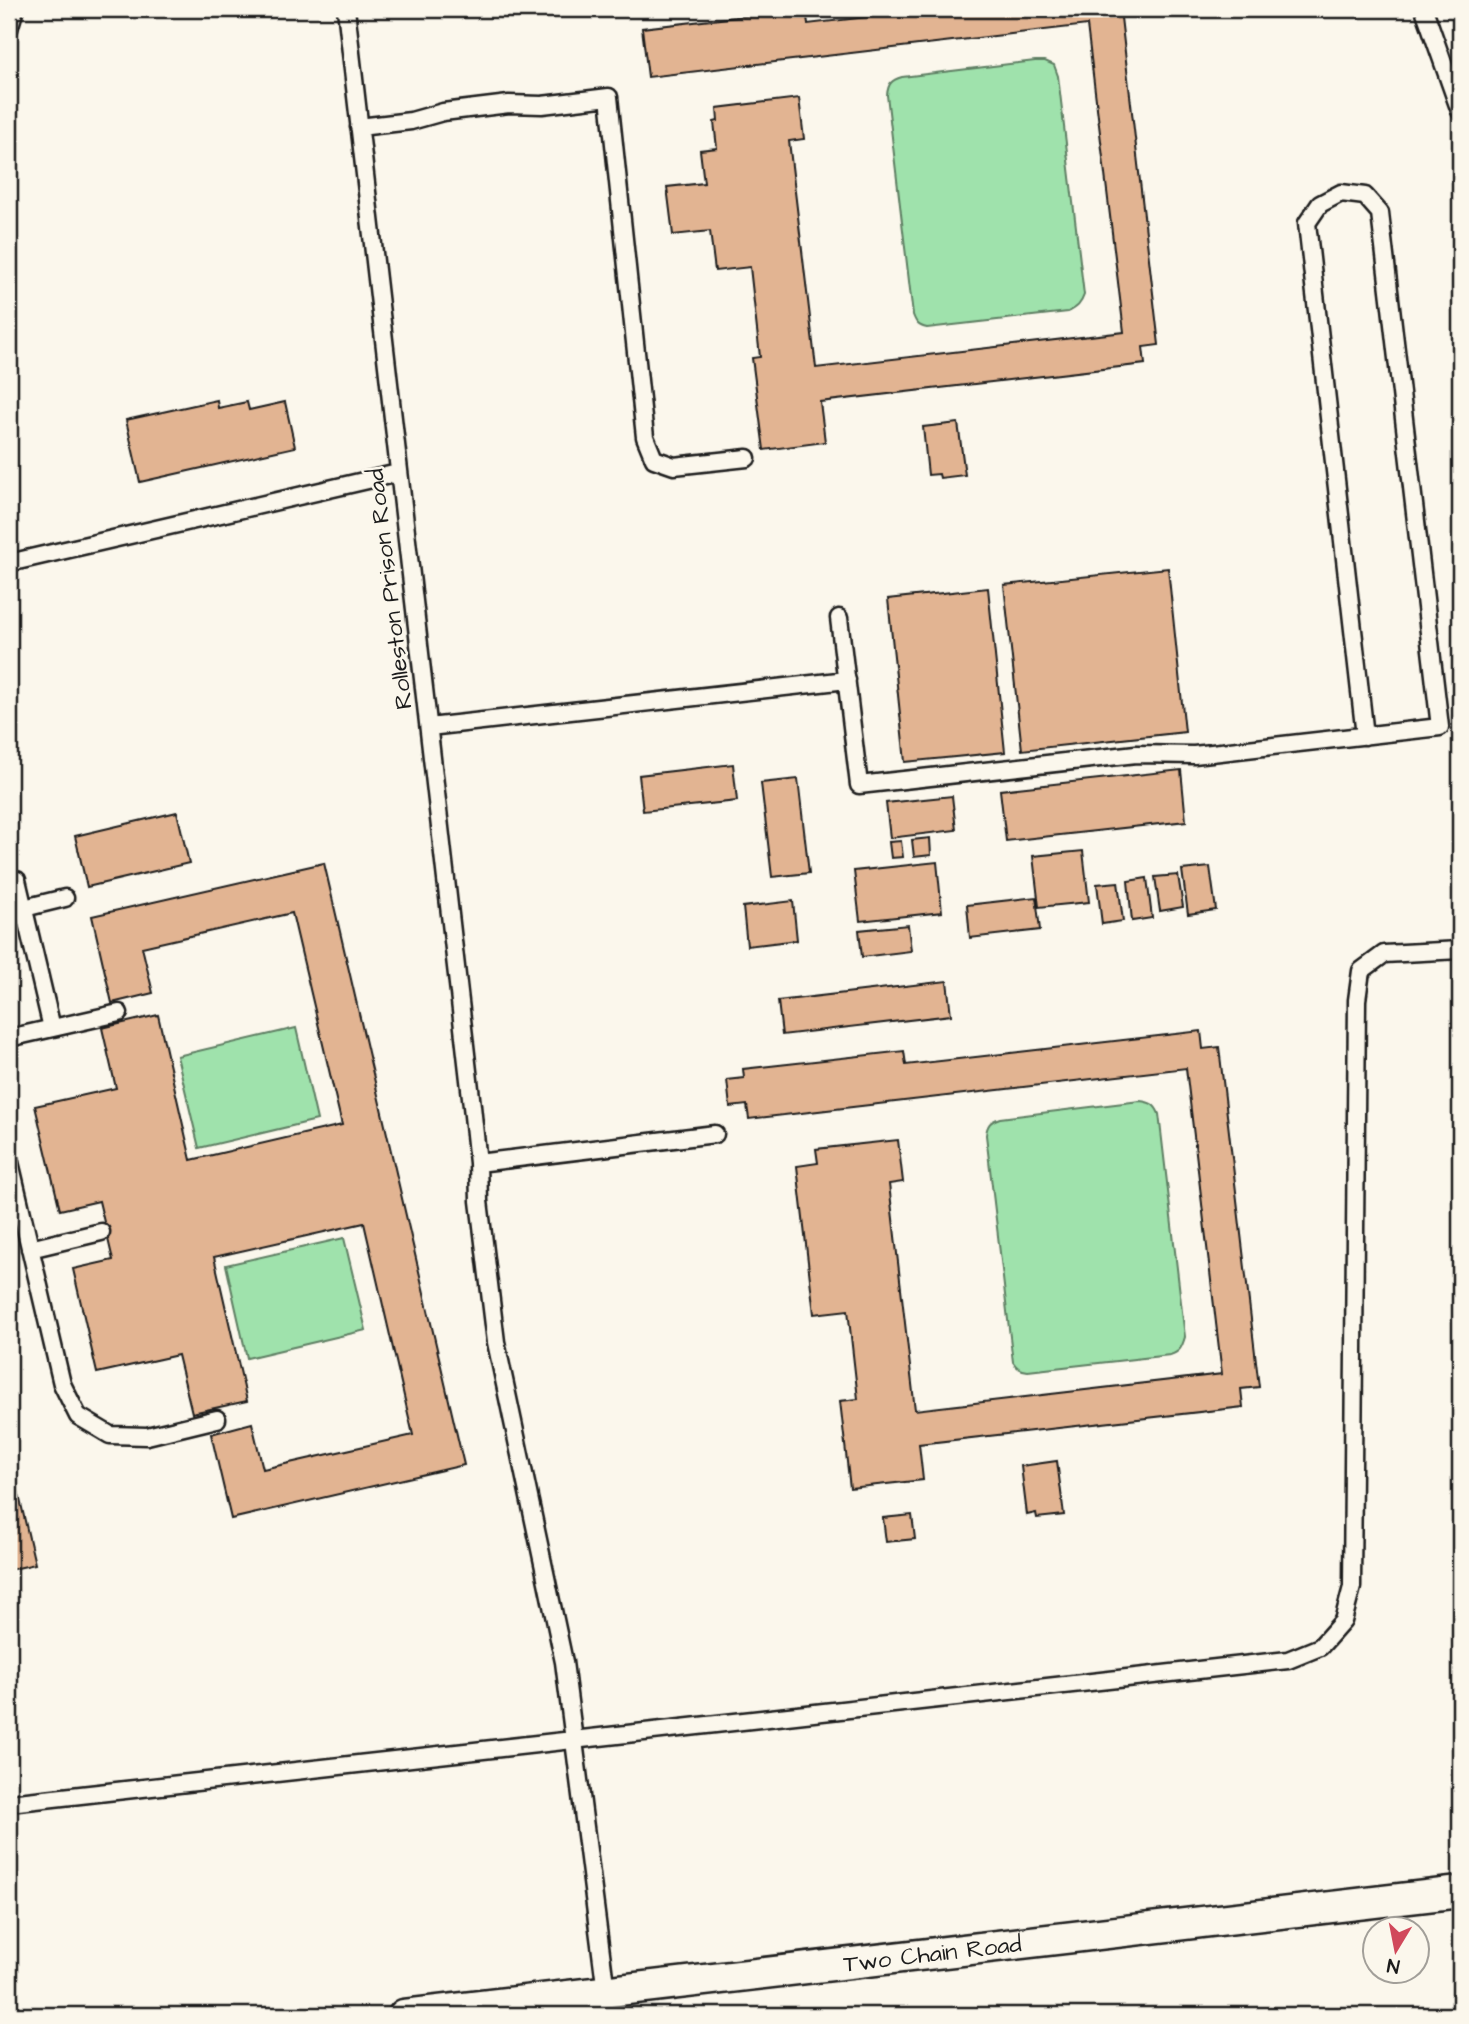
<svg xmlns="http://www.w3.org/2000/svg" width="1469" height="2024" font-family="'Architects Daughter',sans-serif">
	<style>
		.green { fill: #9fe2ac; stroke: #5e7f64; stroke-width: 2 }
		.building { fill: #e2b492; stroke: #1c1c1c; stroke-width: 2 }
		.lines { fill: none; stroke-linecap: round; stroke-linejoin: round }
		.service-casing { stroke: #1c1c1c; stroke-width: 21 }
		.minor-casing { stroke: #1c1c1c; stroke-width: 35 }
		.service { stroke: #fbf7ec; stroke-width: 16 }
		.minor { stroke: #fbf7ec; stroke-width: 30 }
		.labels { text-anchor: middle; stroke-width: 5; stroke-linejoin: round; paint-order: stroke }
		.street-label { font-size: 24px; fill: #1c1c1c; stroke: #fbf7ec }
	</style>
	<rect width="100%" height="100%" fill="#fbf7ec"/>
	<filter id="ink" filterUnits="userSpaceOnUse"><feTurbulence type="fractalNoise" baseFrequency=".0143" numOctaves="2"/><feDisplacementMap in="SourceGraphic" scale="14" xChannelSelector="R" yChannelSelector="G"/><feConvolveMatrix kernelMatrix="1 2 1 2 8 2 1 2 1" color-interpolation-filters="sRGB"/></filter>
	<g filter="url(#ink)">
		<path class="green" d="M1035,61H1045L1054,65L1058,76L1084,295C1081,304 1077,308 1068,312L927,328C918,326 916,323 913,315L887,95C888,84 891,80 902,77Z
			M296,1028L317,1120L199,1148L177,1056Z
			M1140,1101C1150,1102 1155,1104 1159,1114L1185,1337C1182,1347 1180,1352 1170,1355L1028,1371C1020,1370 1017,1368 1013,1362L986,1135C987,1125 990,1121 1000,1118Z
			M344,1238L366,1330L247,1358L226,1265Z"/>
		<path class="building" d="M806,9L808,24L935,9H1120L1159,345L1143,347L1145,364L820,402L825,442L764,450L752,358L760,357L750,267L715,271L710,231L673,235L667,187L704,183L700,150L717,148L714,122L718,121L717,108L799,98L804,139L789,141L816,368L1124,332L1087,25L648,77L642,28Z
			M217,400L218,408L247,402L249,410L285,402L295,447L140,482L126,420Z
			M958,423L965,475L940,478L939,474L928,475L923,427Z
			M1168,568L1185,732L1022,750L1004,585Z
			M988,588L1005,752L905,762L888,599Z
			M733,764L737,801L643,811L639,775Z
			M1181,770L1186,821L1006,841L1000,790Z
			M798,779L809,873L772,877L761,783Z
			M952,796L956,830L890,838L886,803Z
			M177,812L189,863L87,887L75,836Z
			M930,838L931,855L914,857L912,840Z
			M901,841L903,857L891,858L889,842Z
			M1083,851L1089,902L1039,907L1033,856Z
			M937,862L942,912L860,921L854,871Z
			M324,863L464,1465L231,1519L211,1434L252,1423L263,1469L413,1435L364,1223L214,1257L247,1401L192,1413L178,1355L97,1373L73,1269L113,1260L99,1201L60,1210L35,1106L116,1088L102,1028L158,1015L191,1160L342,1125L292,913L142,947L153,993L112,1003L92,916Z
			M1210,867L1216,910L1188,914L1182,870Z
			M1178,875L1183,907L1160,911L1155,877Z
			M1147,878L1152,918L1132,921L1128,881Z
			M1118,882L1123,921L1102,924L1097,884Z
			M1036,897L1040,930L970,938L967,905Z
			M793,901L797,940L747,946L743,907Z
			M908,925L911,951L862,957L859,930Z
			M947,981L951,1015L782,1035L778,1001Z
			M1201,1031L1203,1049L1219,1047L1259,1387L1241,1389L1243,1407L919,1444L923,1480L850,1488L840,1401L858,1399L848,1310L814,1314L797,1166L818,1163L816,1149L898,1140L903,1182L889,1184L915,1410L1222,1374L1186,1068L749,1119L747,1105L730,1107L727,1080L744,1078L743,1069L904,1051L906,1065Z
			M9,1452L35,1564L9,1570Z
			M1057,1461L1064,1515L1037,1518L1036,1513L1027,1515L1021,1466Z
			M912,1515L915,1539L886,1542L883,1518Z"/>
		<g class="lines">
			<defs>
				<path id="service" d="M346,9L472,1106L478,1163L479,1201L496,1342L564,1662L606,1992
					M1424,9L1460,111
					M9,29L15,9
					M359,127L411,121L443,112L509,104L542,105L609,97L645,437L654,459L674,466L747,458
					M9,563L398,473
					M839,618L859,785L1136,754L1194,755L1440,727L1380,213L1365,196L1341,193L1320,204L1307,223L1365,736
					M429,727L847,680
					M17,880L52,1028
					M24,908L65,898
					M9,1038L119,1013
					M9,1158L62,1384L78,1416L110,1435L147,1436L217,1419
					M478,1163L715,1134
					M30,1249L101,1232
					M9,1803L1288,1660L1320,1647L1343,1621L1352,1587L1357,1000L1361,971L1384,954L1460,950"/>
				<g id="minor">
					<path id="s1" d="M404,2015L1460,1892"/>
				</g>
			</defs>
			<use href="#service" class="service-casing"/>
			<use href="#minor" class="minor-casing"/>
			<use href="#service" class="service"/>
			<use href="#minor" class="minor"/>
		</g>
	</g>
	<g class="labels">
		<g class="street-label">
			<text transform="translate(389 589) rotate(-97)" y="8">Rolleston Prison Road</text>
			<text dy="8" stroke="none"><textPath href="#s1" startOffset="532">Two Chain Road</textPath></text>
		</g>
	</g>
	<rect width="1469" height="2024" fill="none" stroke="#fbf7ec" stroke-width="35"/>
	<rect x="18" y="18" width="1434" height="1989" fill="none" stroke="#1c1c1c" stroke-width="2.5" filter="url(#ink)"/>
	<g transform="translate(1396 1950) rotate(190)"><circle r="33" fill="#fbf7ec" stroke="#a29f99" stroke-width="2"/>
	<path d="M0-5L12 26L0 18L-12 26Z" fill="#d1495b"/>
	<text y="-10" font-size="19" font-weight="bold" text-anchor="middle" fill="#1c1c1c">N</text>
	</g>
</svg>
